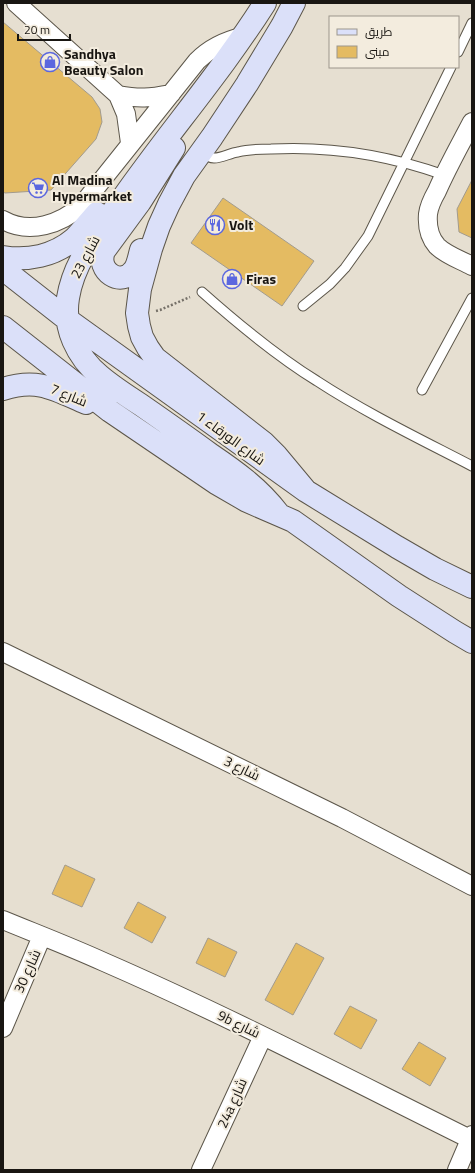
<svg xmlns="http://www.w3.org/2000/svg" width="475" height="1173" font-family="'Titillium Web',Cairo,sans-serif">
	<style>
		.building { fill: #e4bb62; stroke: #a29b8e }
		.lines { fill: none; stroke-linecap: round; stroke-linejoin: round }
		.lane-casing { stroke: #5c564a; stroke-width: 11 }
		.street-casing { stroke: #5c564a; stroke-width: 20 }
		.secondary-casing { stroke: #5c564a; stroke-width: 24 }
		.path { stroke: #767169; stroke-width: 2.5; stroke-dasharray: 2 2; stroke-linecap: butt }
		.lane { stroke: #fff; stroke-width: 9 }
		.street { stroke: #fff; stroke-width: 18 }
		.secondary { stroke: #dbe0f9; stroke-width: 22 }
		.labels { text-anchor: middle; stroke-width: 4; stroke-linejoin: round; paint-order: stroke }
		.poi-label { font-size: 14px; font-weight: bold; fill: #191612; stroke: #f3ecde; text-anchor: start }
		.street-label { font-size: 14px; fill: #191612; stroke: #f3ecde }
	</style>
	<rect width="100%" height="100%" fill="#e6dfd1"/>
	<path class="building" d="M3,22L92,97L100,109L102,122L96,139L51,190L5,193L3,192Z
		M472,180V238L459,232L457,209Z
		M223,198L314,261L282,306L191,243Z
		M65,865L95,879L82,907L52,894Z
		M138,902L166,917L152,943L124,928Z
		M208,938L237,952L225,977L196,963Z
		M296,943L324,958L293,1015L265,1000Z
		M350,1006L377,1020L361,1049L334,1034Z
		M419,1042L446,1058L430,1086L402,1069Z"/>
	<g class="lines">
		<defs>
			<path id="lane" d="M458,52L472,23
				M201,152C205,155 209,158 214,158C222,158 230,153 238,152C249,149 260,149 271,149C330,146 388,155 444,175
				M202,292C238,324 275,355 317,381C366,413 420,439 472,466
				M303,306L330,284L345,268L368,236L451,67
				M422,390L472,298"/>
			<path id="street" d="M16,3L118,95L126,114L130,143
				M118,95C140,99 149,98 171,94
				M472,122C460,145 447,168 437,191C433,198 429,206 428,214C427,226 429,237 437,246C446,255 461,260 472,266
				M3,220C30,235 61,224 82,205L197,61C210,48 224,41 242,37
				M3,652L342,818L472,886
				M3,920C37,934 71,947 104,962C228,1016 349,1079 470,1139
				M3,1028L42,936
				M201,1170L263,1036
				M457,1170L472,1135"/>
			<path id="secondary" d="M265,3C222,71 168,133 122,199C100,230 74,260 68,298C63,328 77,357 100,376C113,387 127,396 141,405C164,421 187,437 210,454C235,471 259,488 278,513
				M294,3L282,26L247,84L212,137L184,176L169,204L159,226L151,249L140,289L137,313L139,326L142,337L148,348L155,358L264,443L276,455L306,491
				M141,250C139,257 138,265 134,270C121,288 96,271 104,251L140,202L174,148
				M3,257C28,261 54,256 74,239C82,231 89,222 97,213
				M3,269L68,320L306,491L397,547L435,569L472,587
				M3,327L110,411L216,483L247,501L293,521L399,596L455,632L472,642
				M3,389C38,378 54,389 86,403"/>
		</defs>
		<use href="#lane" class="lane-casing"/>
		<use href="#street" class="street-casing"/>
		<use href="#secondary" class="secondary-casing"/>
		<path class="path" d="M156,311L160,310L190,297"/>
		<use href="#lane" class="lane"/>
		<use href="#street" class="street"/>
		<use href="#secondary" class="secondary"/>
	</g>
	<defs>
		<symbol id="shop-ring" viewBox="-11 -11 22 22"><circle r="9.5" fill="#f3ecde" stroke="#5b67df" stroke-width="1.5"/><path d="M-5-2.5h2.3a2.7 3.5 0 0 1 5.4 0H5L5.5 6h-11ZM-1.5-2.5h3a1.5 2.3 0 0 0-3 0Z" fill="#5b67df"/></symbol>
		<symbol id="supermarket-ring" viewBox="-11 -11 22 22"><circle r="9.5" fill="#f3ecde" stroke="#5b67df" stroke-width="1.5"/><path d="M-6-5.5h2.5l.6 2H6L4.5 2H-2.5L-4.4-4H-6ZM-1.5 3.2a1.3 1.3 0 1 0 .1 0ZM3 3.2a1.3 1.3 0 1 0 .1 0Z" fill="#5b67df"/></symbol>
		<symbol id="restaurant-ring" viewBox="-11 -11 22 22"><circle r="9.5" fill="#f3ecde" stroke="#5b67df" stroke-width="1.5"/><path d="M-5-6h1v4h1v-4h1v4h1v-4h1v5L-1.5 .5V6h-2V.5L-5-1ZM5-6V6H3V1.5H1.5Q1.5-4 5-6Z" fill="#5b67df"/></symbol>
	</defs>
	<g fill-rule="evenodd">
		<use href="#shop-ring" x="39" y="51" width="22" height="22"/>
		<use href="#supermarket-ring" x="27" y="177" width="22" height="22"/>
		<use href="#restaurant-ring" x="204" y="214" width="22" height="22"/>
		<use href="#shop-ring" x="221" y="268" width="22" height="22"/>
	</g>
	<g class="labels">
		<g class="poi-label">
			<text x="64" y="59">Sandhya<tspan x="64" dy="16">Beauty Salon</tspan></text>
			<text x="52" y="185">Al Madina<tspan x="52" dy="16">Hypermarket</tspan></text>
			<text x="229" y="230">Volt</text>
			<text x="246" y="284">Firas</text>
		</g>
		<g class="street-label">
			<text transform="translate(85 257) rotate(-62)" y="5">شارع 23</text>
			<text transform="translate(69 395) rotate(22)" y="5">شارع 7</text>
			<text transform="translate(231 438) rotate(36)" y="5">شارع الورقاء 1</text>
			<text transform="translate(242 768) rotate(26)" y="5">شارع 3</text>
			<text transform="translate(27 971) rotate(-66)" y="5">شارع 30</text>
			<text transform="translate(239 1024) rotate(26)" y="5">9b شارع</text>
			<text transform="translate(232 1103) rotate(-66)" y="5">24a شارع</text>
		</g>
	</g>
	<rect width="475" height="1173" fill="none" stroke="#191612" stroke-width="8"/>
	<rect x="329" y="16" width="130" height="52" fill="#f3ecde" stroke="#9c968c"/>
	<rect x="337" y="29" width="20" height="6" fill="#dbe0f9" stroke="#9c968c"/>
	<text x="365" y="36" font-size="12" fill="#191612">طريق</text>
	<rect x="337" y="46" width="20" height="12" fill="#e4bb62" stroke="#9c968c"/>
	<text x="365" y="56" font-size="12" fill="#191612">مبنى</text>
	<path d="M18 34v6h52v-6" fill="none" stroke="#191612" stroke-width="2"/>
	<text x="24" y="34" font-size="12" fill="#191612" stroke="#f3ecde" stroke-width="3" paint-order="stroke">20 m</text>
</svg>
